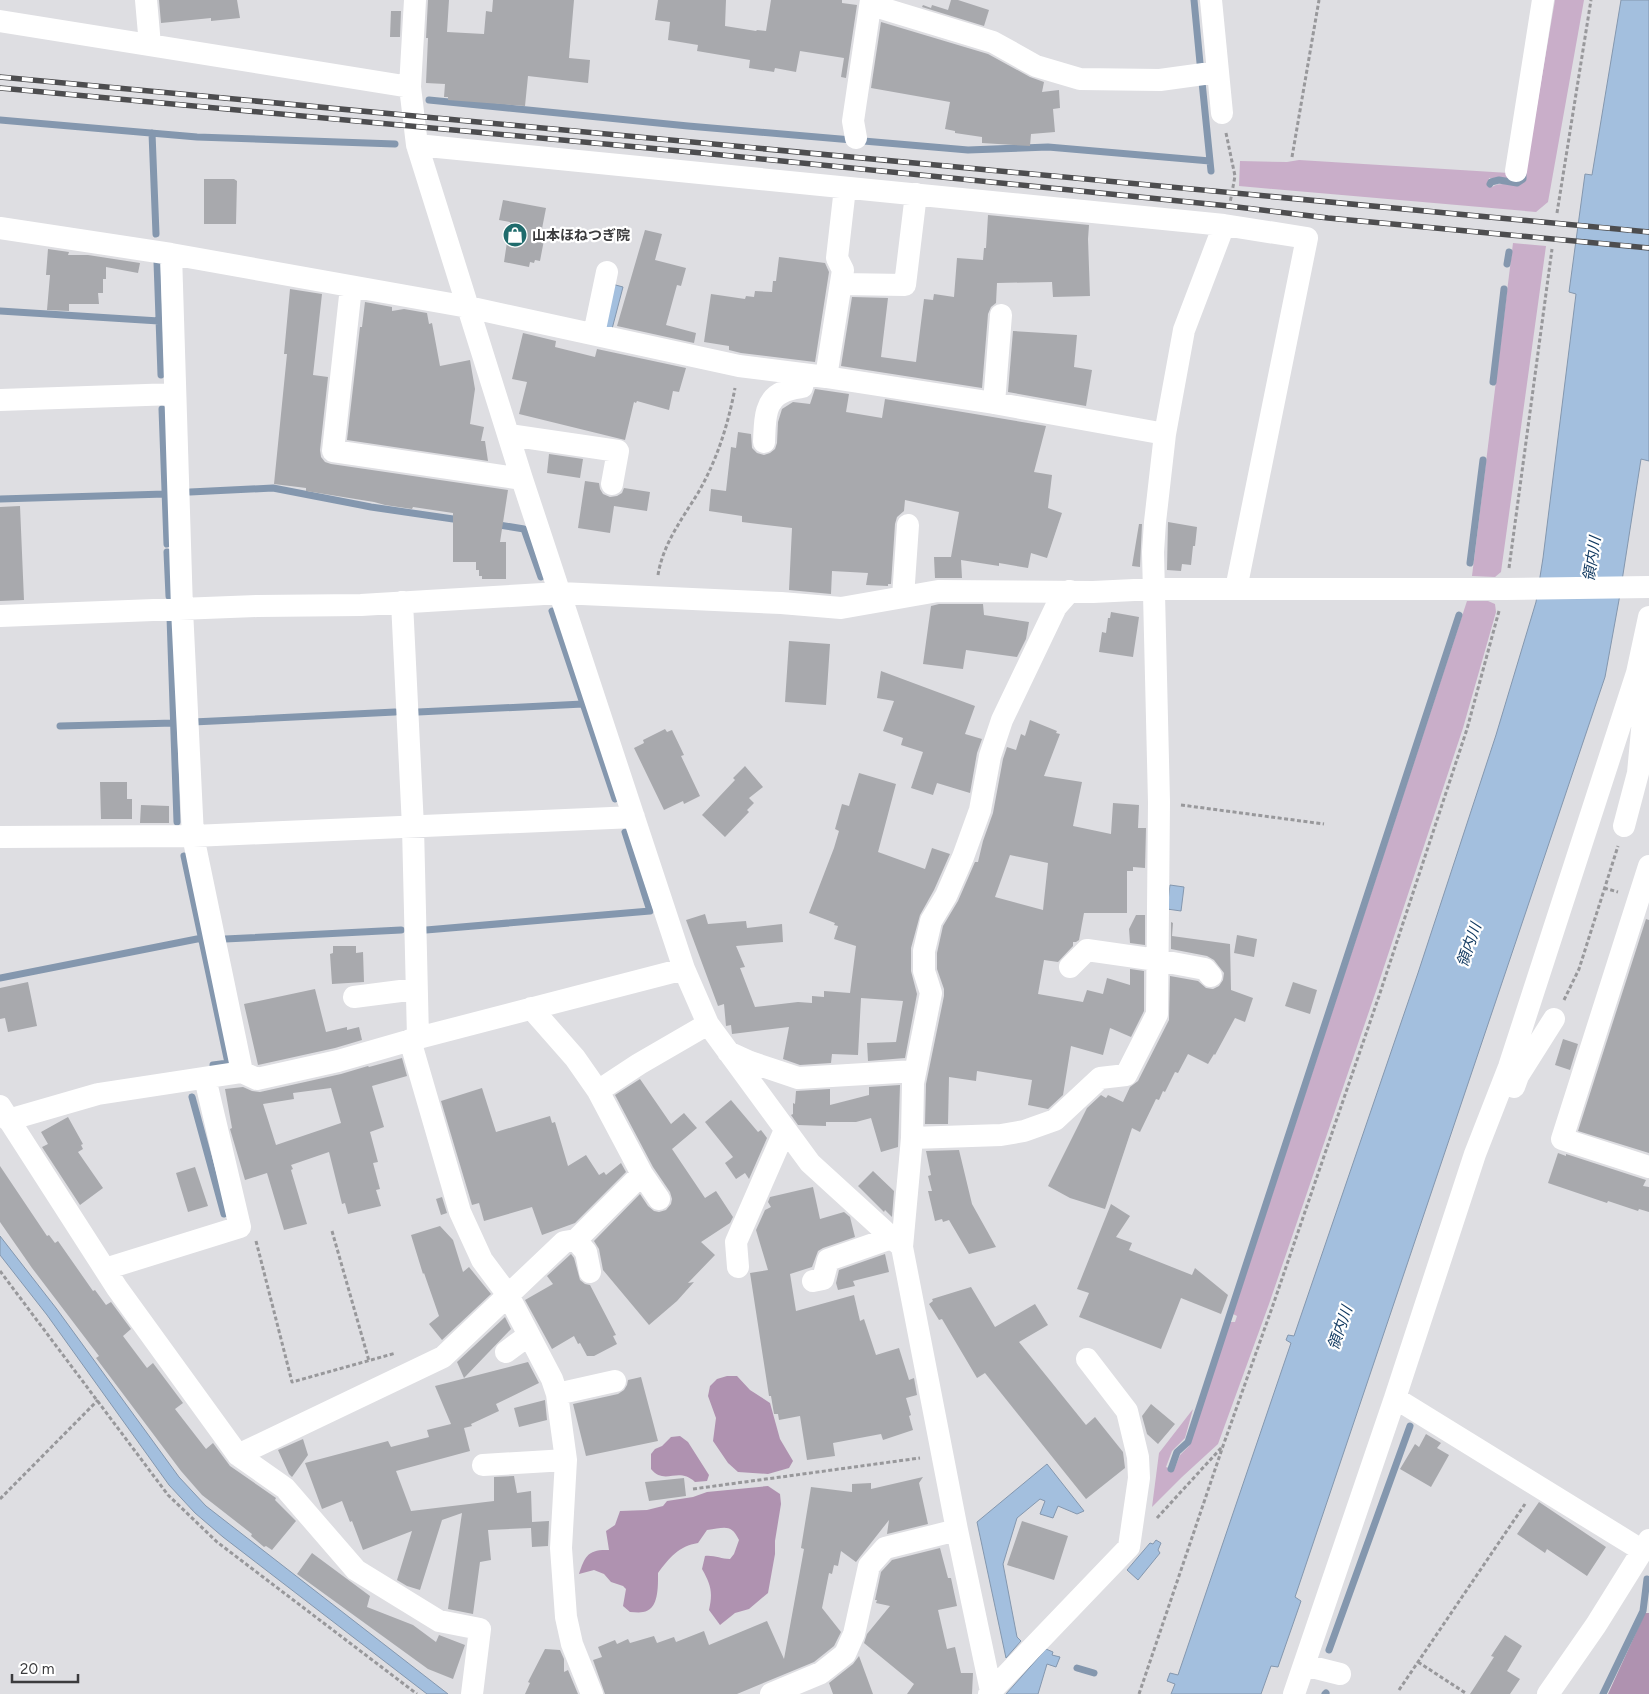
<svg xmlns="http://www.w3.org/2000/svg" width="1649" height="1694" font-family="Figtree,'Noto Sans JP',sans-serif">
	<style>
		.green { fill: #c9aec9 }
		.forest { fill: #af92b0 }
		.water { fill: #a3bfde; stroke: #8497ae }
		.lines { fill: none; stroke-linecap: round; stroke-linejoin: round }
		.stream { stroke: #8497ae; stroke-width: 7 }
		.building { fill: #a8a9ad; fill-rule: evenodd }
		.path { stroke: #98989b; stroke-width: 3; stroke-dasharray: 4 2.5; stroke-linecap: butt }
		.minor { stroke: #fff; stroke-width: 22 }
		.rail-casing { stroke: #4d4d4f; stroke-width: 5.5 }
		.rail { stroke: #fff; stroke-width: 4; stroke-dasharray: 11; stroke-linecap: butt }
		.labels { text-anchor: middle; stroke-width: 4.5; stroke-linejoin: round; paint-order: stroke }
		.poi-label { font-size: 14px; font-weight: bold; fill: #3b3b3d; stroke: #fff; text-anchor: start }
		.water-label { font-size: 15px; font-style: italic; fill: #0d365e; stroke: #fff }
	</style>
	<rect width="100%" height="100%" fill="#dedee2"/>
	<path class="green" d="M1555,0H1584L1548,202L1536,212L1239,186L1240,161L1287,162L1299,160L1509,173L1518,180L1489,178L1488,185L1492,187C1502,180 1513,188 1524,182Z
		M1513,243L1546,246L1501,572L1495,577L1472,576Z
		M1467,601H1488L1495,604L1496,612L1463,728L1376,991L1269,1304L1218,1444L1182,1477L1152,1507L1159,1453L1193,1409L1185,1438L1172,1451L1166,1467L1174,1470L1180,1455L1189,1446L1230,1322H1235L1237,1316L1233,1314Z"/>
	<path class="forest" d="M727,1376H737L750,1390L770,1403L780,1439L793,1461L789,1468L768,1474L738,1472L728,1463L713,1441L716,1418L708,1396L710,1386L717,1379Z
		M680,1436L688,1442L709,1475L707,1481L695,1482C678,1466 665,1486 651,1469V1454L655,1449L662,1446L671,1437Z
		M768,1486L780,1494L781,1504L775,1541V1554L768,1593L749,1609L735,1613L720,1625L709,1610C713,1592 711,1585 702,1569L705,1556C714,1555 721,1559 730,1559L734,1554L739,1540C731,1523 724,1528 707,1530L698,1543C679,1546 669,1558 658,1573C658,1586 659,1610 643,1612C639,1613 634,1612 630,1612L623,1606L626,1589L623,1586L611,1582L604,1574L594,1570L579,1574C585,1556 588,1549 609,1550L606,1531L615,1525L620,1511L647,1510L663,1506L667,1501L693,1497L707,1492Z
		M1645,1613H1649V1694H1608Z"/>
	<path class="water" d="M1621,0H1649V461L1641,459L1619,600L1605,677L1295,1597L1301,1601L1278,1667L1271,1666L1261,1694H1171L1175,1684L1167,1681L1170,1673L1178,1675L1291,1343L1286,1340L1288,1335L1294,1336L1418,973L1496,735L1536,602L1543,558L1576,294L1569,292L1585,174L1592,175Z
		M612,284L623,287L612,329L601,326Z
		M1170,885L1184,887L1181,911L1167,909Z
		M0,1236L56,1308L179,1477L206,1506L448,1694H427L223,1537L195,1513L169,1485L47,1315L0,1255Z
		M1047,1464L1084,1511L1077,1514L1058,1506L1053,1518L1040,1514L1045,1501L1040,1499L1017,1518L1003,1564L1017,1637L1021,1641L1006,1658L977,1522Z
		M1156,1540L1161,1543L1158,1550L1160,1553L1138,1580L1127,1570L1150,1543L1153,1544Z
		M1046,1649L1053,1652L1052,1655L1060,1657L1056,1667L1047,1664L1038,1694H1006Z"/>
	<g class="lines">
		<path class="stream" d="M1194,0L1200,63
			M1202,82L1211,171
			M429,100L688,126L968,150L1048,147L1210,161
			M0,120L197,137L395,144
			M152,133L156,234
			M1490,184L1491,182L1499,180L1517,183L1523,179V175
			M157,262L161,375
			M1507,264L1509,252
			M0,311L159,321
			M1493,382L1504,289
			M162,409L167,544
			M190,492L273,488L371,507L460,520
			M0,499L165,494
			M493,524L524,529L541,577
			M167,552L169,596
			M1470,563L1483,460
			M552,611L615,799
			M170,617L177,822
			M418,712L583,704
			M193,722L395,712
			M60,726L174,723
			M184,856L228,1063L213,1065
			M426,930L650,911L625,832
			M225,939L401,930
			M0,978L202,938
			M192,1097L224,1214
			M1171,1469L1177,1452L1188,1442L1459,615
			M1329,1650L1410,1426
			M1077,1668L1094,1673
			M1325,1694L1326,1693
			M1603,1694L1643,1611L1647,1579"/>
	</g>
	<path class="building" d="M159,0H237L240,18L211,21V18L161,23Z
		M428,0H449L447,32L484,34L486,11L492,12L493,0H574L569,58L590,60L588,83L528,76L525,106L448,100V97H444L445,84L426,83L428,38H426Z
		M658,0H726L725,26L756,31L757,30L766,31L771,0H842V3L857,5L846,78L841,77L844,58L800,51L796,72L775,68L774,72L749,68L750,60L697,51L698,45L668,40L670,22L655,20Z
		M951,0H958L989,10L984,26L922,7L923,5L931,8L932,5L948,10Z
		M391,11H401L400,37H390Z
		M881,22L988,54L1030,77L1044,82L1042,92L1059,90L1060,108L1053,109L1055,132L1031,134L1030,146L982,143V137L955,133V131L945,129L950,102L871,88Z
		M204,179H234L237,181L236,224H204Z
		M503,200L546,208L540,239L544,240L540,261L535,260L534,263L530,262L529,267L504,262L510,222L499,220Z
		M988,215L1089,225L1088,239L1090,296L1053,297L1052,282L997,283L996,303L991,307L988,314L982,388L841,366L852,297L888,298L881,357L916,362L924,299L933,300L934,294L954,297L957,258L983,260L984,248H986Z
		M645,230L662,234L655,260L686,268L681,286L677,285L666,325L696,333L694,343L617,326Z
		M48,249L69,252L68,255H88L140,263L138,273L106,267V279H103V293H98L99,304H69V311L47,310L50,275H46Z
		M779,257L825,263L829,272L815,362L741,353L729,350V346L704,342L711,294L745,299L746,296L754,297L755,291L772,292L773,281H776Z
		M290,289L322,294L313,375L328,377L320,450L321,457L325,462L331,464L508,490L500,542H506V579H482V576H479V570H476V562H453V513L413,507L412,509L385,505L374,502L306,491V488L274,484L287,354H284Z
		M365,302L392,307V311L404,309L427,313L429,324L432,323L440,366L470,360L475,389L470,424L484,427L481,441H485L488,461L347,440L360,327H362Z
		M1013,331L1077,335L1074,367L1092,370L1086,406L1008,392Z
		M523,333L556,341L555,347L595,357L597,349L686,368L679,392L673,391L669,410L637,401L636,403L634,402L625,440L519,414L527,382L512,379Z
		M815,389L849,394L846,412L882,418L885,399L1046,426L1034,472L1052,475L1048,508L1062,513L1047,558L1031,553L1028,568L999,563V566L961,560L962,578H935L934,557H951L959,512L905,500L904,511L897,517L895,524L891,584H888V586L866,585L868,573L832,571L831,594L789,590L792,528L742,522V516L709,511L711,489L726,491L731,447L736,448L738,432L751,434L752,448L757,453L764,455L770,453L775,449L777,443L778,422L782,409L793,402L810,404Z
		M549,454L583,459L580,478L547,473Z
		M585,481L599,483L600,489L603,494L610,497L617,496L622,493L624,488L650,492L647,511L614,506L610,533L578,528Z
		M20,506L24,600L0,601V507Z
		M1168,522L1197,527L1195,546H1193L1191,565L1182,564L1181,571L1167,570Z
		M1139,524H1142L1140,567L1132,566Z
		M939,604H983L984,615L1029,622L1026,639L1017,657L966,650L963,669L923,664L931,606Z
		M1111,612L1139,617L1133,657L1099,652L1102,632L1106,633L1108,618H1110Z
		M789,641L830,644L826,705L785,702Z
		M881,671L975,706L965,734L982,739L977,753L970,793L937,783L933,795L911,788L923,752L901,745L903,738L883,731L894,701L877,698Z
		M1030,720L1057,731L1056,733L1060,734L1044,776L1082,782L1073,826L1111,834L1113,803L1139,805L1138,828H1146L1145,868L1133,867V871H1127V913H1084L1079,940L1076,942H1073V946L1058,962L1044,960L1038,994L1083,1002L1087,990L1103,994L1107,978L1130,985V969L1144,971V1011L1131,1037L1110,1028L1103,1055L1071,1046L1063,1095L1048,1109L1028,1105L1032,1080L977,1071L976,1081L949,1077L948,1124H925L926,1084L944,996V989L937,969V953L943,926L958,901L975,862H978L983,841L993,813L1003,759L1007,747L1016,750L1021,734L1025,736ZM1010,855L1048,863L1043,910L995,897Z
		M665,729L667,732L672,730L684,755L681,756L700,796L684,804L683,801L664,810L634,748L644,743L643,740Z
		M745,766L763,787L749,798L754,803L747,810L749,812L725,837L702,815L735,780L733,778Z
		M859,773L896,784L878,852L925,869L932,848L950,854L934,890L920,915L911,948V971L917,994L905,1058L868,1061L867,1043L896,1042L903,1001L861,998L858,1055L832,1054L831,1063L800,1065L783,1059L789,1027L732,1034L731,1025L726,1026L724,1004L718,1006L686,920L705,914L708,924L746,921L747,928L782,924L783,942L736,946L745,967L740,968L755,1007L798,1002L812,1003V996L824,997V991L850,993L856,946L834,939L838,926L834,925L835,923L809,913L834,848L839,831L835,829L842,804L849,806Z
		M100,782H127V799H132V819H101Z
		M141,805L169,806V823H140Z
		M1136,915H1145V945L1130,943L1129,929Z
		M1646,919L1649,920V1153L1578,1131Z
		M1171,922L1173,923L1172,936L1230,944L1231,990L1253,998L1245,1022L1235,1018L1215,1055L1214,1054L1208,1064L1188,1054L1178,1073L1175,1072L1165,1092L1163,1091L1159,1100L1156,1099L1140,1132L1132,1128L1105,1209L1070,1198L1048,1186L1087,1108L1101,1095L1106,1098L1108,1095L1123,1102L1130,1087L1138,1081L1169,1020L1170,976L1198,981L1206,988L1213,989L1219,986L1223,980L1224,973L1214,960L1207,956L1171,949Z
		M1237,935L1257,939L1254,957L1234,953Z
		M333,946H356V953L363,952L364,982L332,984L330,954L333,953Z
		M28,982L37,1026L8,1032L5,1018L0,1019V988Z
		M1293,982L1317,990L1310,1014L1285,1006Z
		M315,989L326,1032L347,1027V1030L359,1027L362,1040L335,1048L258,1065L244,1004Z
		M1563,1039L1578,1044L1570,1070L1555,1065Z
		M402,1058L407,1076L372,1086L384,1127L370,1132L378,1162L373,1163L380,1189L376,1190L381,1206L348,1214L345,1203L342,1204L329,1152L291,1165L293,1169L291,1170L307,1224L284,1230L267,1173L245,1180L230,1129L232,1128L225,1089L243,1087L252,1091L260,1092L341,1074L368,1066L369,1067ZM331,1088L341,1123L276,1145L263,1104L294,1099L293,1093Z
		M640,1079L671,1124L684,1113L697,1128L672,1149L705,1198L716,1191L733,1217L730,1223L701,1242L715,1255L688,1283L694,1282L677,1301L649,1325L603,1270L599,1249L594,1241L640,1194L648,1206L654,1211L659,1212L666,1210L671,1204L672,1199L670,1192L653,1167L615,1095Z
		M900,1085L898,1147L881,1152L871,1118L856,1122H826V1126L798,1125L791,1115L793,1114V1103L795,1104L796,1091L830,1089V1105L869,1095V1087Z
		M482,1088L496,1132L550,1116L552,1123L555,1122L568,1166L586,1155L599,1175L604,1172L606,1175L621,1163L626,1172L575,1223L542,1235L532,1207L484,1221L479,1203L472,1205L441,1101Z
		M731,1100L758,1132L761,1130L767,1138L749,1179L745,1173L736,1179L725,1163L733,1157L705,1122Z
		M68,1117L83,1144L81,1145L83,1149L78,1152L103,1188L80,1205L42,1147L48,1144L41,1132Z
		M959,1150L972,1204L996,1247L969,1254L949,1220L943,1222L942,1219L935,1221L928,1191H932L928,1176L931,1175L926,1151Z
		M1558,1153L1566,1156V1154L1646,1180L1643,1186L1649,1187V1212L1639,1209L1638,1211L1608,1201L1607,1203L1548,1183Z
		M0,1166L47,1236L49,1235L55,1243L58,1241L93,1291L95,1290L106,1305L111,1302L131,1329L123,1336L147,1368L153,1363L183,1403L175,1409L206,1449L213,1443L230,1466L276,1498L275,1500L296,1521L272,1550L266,1546L264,1547L251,1536L252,1534L202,1495L181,1471L96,1358L99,1356L32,1268L0,1222Z
		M195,1167L208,1206L188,1212L176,1173Z
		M873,1171L894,1191L892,1217L885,1210L884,1212L858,1186Z
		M813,1187L820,1219L844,1212L850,1217L855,1237L823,1248L818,1251L812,1267L790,1274L796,1311L854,1295L860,1321L864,1319L876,1355L899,1348L909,1380L914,1378L917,1395L906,1398L911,1415L909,1416L913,1430L883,1440L881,1434L833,1443L835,1456L807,1460L800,1416L779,1420L778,1414H774L771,1396H769L750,1273L768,1270L756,1230L765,1210L771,1207L768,1202L770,1197Z
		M442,1197L447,1213L441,1215L436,1199Z
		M1111,1204L1130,1216L1116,1237L1132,1243L1129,1250L1192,1275L1195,1268L1228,1295L1221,1314L1181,1298L1161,1349L1079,1317L1089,1293L1077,1289Z
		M440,1226L453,1240L463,1272L469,1267L491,1294L442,1340L429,1324L439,1316L424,1273L423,1274L411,1235Z
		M571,1254L574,1258L580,1280L585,1284L590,1285L616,1335L613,1336L617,1344L594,1356H587L580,1343L578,1344L574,1336L552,1349L525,1300L553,1284L547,1276Z
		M885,1254L889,1272L853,1281L855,1286L838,1290L836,1283L839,1270Z
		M971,1287L995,1327L1035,1304L1048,1325L1019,1342L1086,1425L1095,1417L1123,1452L1125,1468L1086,1499L985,1373L977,1378L942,1319L939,1320L929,1304L933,1301L932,1299Z
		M505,1317L511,1329L464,1378L457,1362Z
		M528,1362L539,1383L496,1404L499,1411L471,1424L472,1426L464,1428L470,1451L396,1471L411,1511L494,1501V1477L514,1476L517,1493L531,1491L532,1522L549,1521L548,1546L532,1547L531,1528L488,1530L491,1560L480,1562L473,1614L448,1609L462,1513L442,1520L420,1590L407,1586L397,1580L412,1531L363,1550L352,1521L350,1522L342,1501L322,1509L305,1463L388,1441L391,1447L429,1437L427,1430L451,1424L435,1386Z
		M641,1377L658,1441L586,1456L573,1404L618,1394L624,1390L627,1385L628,1380Z
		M545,1400L547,1420L519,1427L514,1408Z
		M1151,1404L1175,1424L1158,1444L1147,1434L1142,1416Z
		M1426,1434L1441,1443L1437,1448L1449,1455L1431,1487L1400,1469L1415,1444L1419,1447Z
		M303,1439L308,1455L292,1477L289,1474L278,1450Z
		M923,1477L919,1483L928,1524L887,1534L889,1520L856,1562L841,1551L838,1566L834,1565L832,1574L829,1573L822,1608L841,1632L834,1646L814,1662L737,1694H605L593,1660L602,1657L598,1647L615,1640L617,1644L628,1639L630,1643L654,1636L657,1643L674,1637L676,1642L704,1631L709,1645L767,1621L784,1659L804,1549L801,1548L811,1487L852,1492V1484L871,1483V1489Z
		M684,1478L686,1496L649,1501L645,1482Z
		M1539,1502L1606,1547L1587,1576L1547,1549L1545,1553L1517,1534Z
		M1022,1521L1068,1536L1054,1580L1007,1565Z
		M940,1548L948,1578H951L957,1606L938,1610L947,1649L955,1647L961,1673H973L972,1694H907L914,1684L864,1643L867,1634L890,1606L876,1603L877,1600H875L881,1572L892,1560Z
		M312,1553L370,1596L367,1607L413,1625L436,1642L439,1635L465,1645L453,1679L428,1669L297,1574Z
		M1505,1635L1522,1646L1507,1671L1520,1679L1510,1694H1470L1494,1657L1491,1656Z
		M545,1649L560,1650L564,1659V1672L568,1670L578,1694H525L530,1683L528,1682Z
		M859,1656L873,1694H833L829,1683L853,1664Z"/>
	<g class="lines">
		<path class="path" d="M1226,133L1235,176L1230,203
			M1292,157L1319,0
			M1557,213L1591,0
			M1509,568L1552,249
			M658,575C663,544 682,519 698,493C717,460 728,425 735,388
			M1181,805L1324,824
			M1604,888L1618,892
			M1564,1000L1579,969L1618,846
			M332,1231L369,1361
			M256,1241L292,1382L396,1353
			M0,1271L168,1495L217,1542L417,1694
			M693,1489L920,1458
			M0,1499L98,1400
			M1157,1518L1222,1447
			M1418,1662L1467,1694
			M1399,1690L1525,1504
			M1139,1694L1223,1446L1273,1305L1380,993L1467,729L1499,611"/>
		<path class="minor" d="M146,0L150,45
			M415,0L410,87L417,145L522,479L684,969L708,1024L810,1163L902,1247
			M875,0L878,7L993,42L1036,66L1080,79L1160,80L1218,72
			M1211,0L1222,113
			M0,21L410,87
			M856,138L853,121L871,0
			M417,145L1224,225L1307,238L1236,589
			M1516,171L1543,0
			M0,228L171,254L468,307L739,366L826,377L994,403L1165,434
			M171,254L182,609L193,836L242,1072
			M841,284L905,285L916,194
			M351,287L333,451L522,479
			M594,334L607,272
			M826,377L843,270L837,258L845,188
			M0,400L175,394
			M994,403L1001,315
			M509,435L618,451L612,484
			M764,442C765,425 763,400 783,392C788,389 796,388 802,387L805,375
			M903,597L908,525
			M402,602L413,827L418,1038
			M0,616L257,606L361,605L560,593L781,603L841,608L938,591L1093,592L1155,589H1505L1649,587
			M1624,826L1638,773L1647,677L1645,667
			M0,837L193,836L634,817
			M1649,866L1562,1139L1649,1167
			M1070,967L1087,950L1157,960L1205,969L1211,976
			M354,997L416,989
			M531,1008L575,1058L598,1091
			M410,1040L460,1212L482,1260L508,1295L552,1379L557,1394L566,1460L561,1548L566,1617L572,1644L592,1694
			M728,1052L750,1062L798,1078L915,1071
			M1514,1087L1518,1076L1554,1019
			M0,1106L117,1288L238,1455L285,1488L356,1570L439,1621L480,1629L472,1694
			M8,1120L98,1094L242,1072L257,1079L338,1061L418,1038L684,969
			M912,1138L913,1083L931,993L924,971V951L931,921L946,896L963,857L980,810L990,756L1002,720L1056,607L1070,591
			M642,1174L659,1199
			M576,1240L586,1252L590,1272
			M738,1267L736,1242L785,1130
			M105,1269L240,1227L205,1078
			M813,1281L823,1279L828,1260L891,1238
			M506,1352L529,1335
			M557,1394L615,1381
			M1395,1398L1643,1551
			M238,1455L443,1357L564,1242L576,1240L642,1174L598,1091L639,1064L708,1024
			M483,1465L566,1460
			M1304,1665L1340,1674
			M991,1691L1129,1547L1139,1478L1138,1457L1127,1411L1087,1359
			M771,1694L821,1673L845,1654L854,1634L869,1566L885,1548L957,1530
			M989,1694L991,1691L957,1530L902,1247L912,1138L1001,1135L1024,1131L1055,1120L1100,1078L1126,1075L1157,1014L1159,802L1153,552L1155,522L1165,434L1184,330L1224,225
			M1294,1694L1395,1398L1475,1154L1509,1067L1637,673L1649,617
			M1548,1694L1596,1625L1649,1540"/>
		<defs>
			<path id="rail" d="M0,77L1649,232
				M0,88L702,153L1229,206L1328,218L1649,248"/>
		</defs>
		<use href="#rail" class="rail-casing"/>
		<use href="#rail" class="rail"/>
	</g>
	<defs>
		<symbol id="shop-disc" viewBox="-11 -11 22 22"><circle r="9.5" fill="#1f6b6c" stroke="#fff"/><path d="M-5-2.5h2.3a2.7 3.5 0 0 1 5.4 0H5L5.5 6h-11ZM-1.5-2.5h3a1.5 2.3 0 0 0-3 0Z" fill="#fff"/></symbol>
	</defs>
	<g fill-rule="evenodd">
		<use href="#shop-disc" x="501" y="221" width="28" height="28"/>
	</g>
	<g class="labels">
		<g class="poi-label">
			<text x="532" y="240">山本ほねつぎ院</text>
		</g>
		<g class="water-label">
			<text transform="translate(1592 559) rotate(-81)" y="5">領内川</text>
			<text transform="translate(1469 945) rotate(-71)" y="5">領内川</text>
			<text transform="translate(1340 1328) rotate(-71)" y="5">領内川</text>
		</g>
	</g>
	<path d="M12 1674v8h66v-8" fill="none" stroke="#3b3b3d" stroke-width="2.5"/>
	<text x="20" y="1674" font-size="15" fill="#3b3b3d" stroke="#ffffff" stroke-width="4" paint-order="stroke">20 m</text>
</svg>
